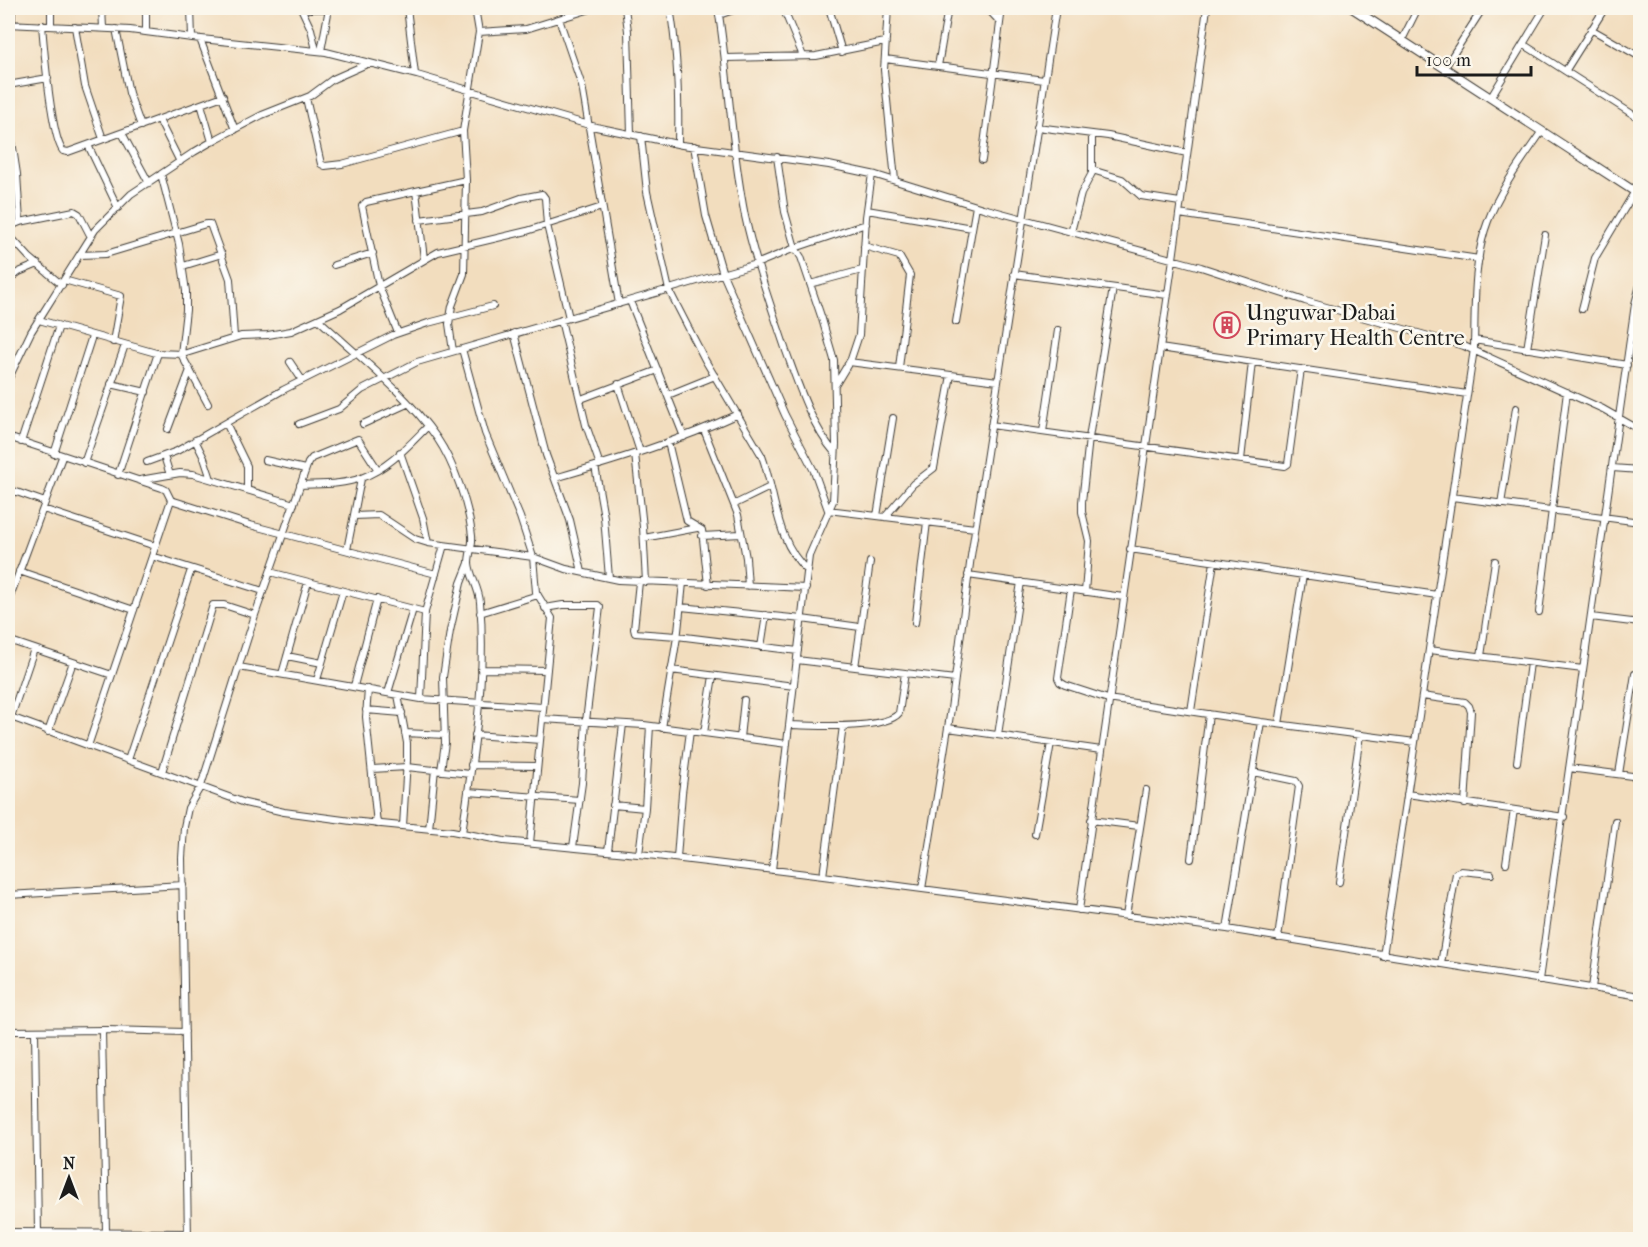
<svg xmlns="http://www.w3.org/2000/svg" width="1648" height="1247" font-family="'IM FELL French Canon',serif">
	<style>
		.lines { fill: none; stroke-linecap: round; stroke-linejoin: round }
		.minor-casing { stroke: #3c3934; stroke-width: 8 }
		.tertiary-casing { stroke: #3c3934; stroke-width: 10 }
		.minor { stroke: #fff; stroke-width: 6 }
		.tertiary { stroke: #fff; stroke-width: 8 }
		.labels { text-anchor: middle; stroke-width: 5; stroke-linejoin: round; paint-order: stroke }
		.poi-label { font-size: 22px; fill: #1c1c1c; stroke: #fbf7ec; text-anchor: start }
	</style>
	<rect width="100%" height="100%" fill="#fbf7ec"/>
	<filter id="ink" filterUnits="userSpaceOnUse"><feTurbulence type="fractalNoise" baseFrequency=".0167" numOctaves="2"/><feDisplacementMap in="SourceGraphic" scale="12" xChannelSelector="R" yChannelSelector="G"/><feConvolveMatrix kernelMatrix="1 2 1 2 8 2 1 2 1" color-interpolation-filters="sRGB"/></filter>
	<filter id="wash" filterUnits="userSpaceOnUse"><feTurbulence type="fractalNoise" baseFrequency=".008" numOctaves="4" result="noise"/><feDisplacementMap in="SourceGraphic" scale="24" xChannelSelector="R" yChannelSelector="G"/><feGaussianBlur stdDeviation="1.35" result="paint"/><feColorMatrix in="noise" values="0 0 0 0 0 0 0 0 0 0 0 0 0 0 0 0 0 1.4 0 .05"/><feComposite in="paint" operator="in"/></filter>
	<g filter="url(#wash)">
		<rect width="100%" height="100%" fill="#f2ddbe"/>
	</g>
	<g filter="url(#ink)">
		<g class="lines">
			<defs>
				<path id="minor" d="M12,8V24
					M51,8V26
					M102,8L103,28
					M146,8V32
					M191,8L192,38
					M301,8L311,29L316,50
					M407,8L415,74
					M625,8L628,31L631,134
					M670,8C678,53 679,98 678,144
					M718,8C729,77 731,147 745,216C755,262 771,306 786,351C798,384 812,427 835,453
					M783,8L803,56
					M829,8L842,52
					M888,8L884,70L895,180
					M987,8L1000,22
					M1468,8L1479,14
					M302,9L386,8
					M719,15L739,8
					M559,19L582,86L619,304
					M8,24L130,30L192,38L326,52L417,75L596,127L682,145L829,165L876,175L983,208L1201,267L1305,301L1464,346L1603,409L1640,430
					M42,25C44,48 51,137 63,151L68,152L223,96
					M75,27L85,86L103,139
					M116,29L129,93L141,126
					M1591,29L1640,57
					M479,32L526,29L594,8
					M200,39L235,130
					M1402,40L1418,8
					M1523,44L1640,119
					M321,51L329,8
					M726,58L816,56L885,42
					M885,59L1044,80
					M938,66L948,8
					M1445,67L1483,8
					M1566,70L1605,8
					M8,85L48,78
					M1491,97L1545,8
					M306,98L321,164L325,166L342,164L463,131
					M201,104L212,142
					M8,115L17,174L20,222
					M159,120L180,162
					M1037,127L1108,136L1187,153
					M122,133L149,183
					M641,136L647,192L669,290L705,360L762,456C776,494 775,542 808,571
					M88,145L118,208
					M694,146L706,216L723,274L785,415L814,471L828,510L975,528
					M982,160L1002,8
					M1092,170L1122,179L1141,196L1180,202
					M161,174L179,244L186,291V310L181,354L208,404
					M416,191L424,259
					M867,210L972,228
					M1179,214L1479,259
					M419,220L482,212L521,198L542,194L545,198L547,225L569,318
					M8,227L20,222L74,211L79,214L91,237
					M1071,232L1081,194L1092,173V134
					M8,234L29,257L62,285
					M864,246L899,256L910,275L899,368
					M80,255L106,254L206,224H210L230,279L234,337
					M334,265L373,253
					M183,266L222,254
					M1014,274L1167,295
					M8,280L19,272L38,264
					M64,280L121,296L113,342
					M810,284L862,270
					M630,301L684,437
					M1582,309L1595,258L1635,191
					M318,319C358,356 406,393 437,438C454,463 469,506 472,536C473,545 469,554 469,563C470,576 479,588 480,602C487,679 473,756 462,833
					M39,320L156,353L183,354L241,336L268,335L291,331L340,309L438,252L527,231L602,207
					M561,320L586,425L600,465
					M956,322L976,206
					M398,333L379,286L362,206L366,202L466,180
					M514,333L546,455L570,520L582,572
					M1474,340L1627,365
					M1160,348L1467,394
					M462,349L485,433L520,517L533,557L536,592L552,618L530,843
					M1527,349L1545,235
					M453,351L449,324L452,306L464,274L466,180L463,131L479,32L475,8
					M290,362L302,380
					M849,362L998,381
					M8,380L31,332L95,230L131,194L194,152L218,138L262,115L310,96L333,79L369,63
					M111,384L146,392
					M618,384L640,452
					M836,384L851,359L859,335L866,217L872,174
					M668,395L715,376
					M581,399L658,370
					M226,423L247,466V490
					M299,424L339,409L362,390L417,362L756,264L795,248L866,224
					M363,424L407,404
					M991,425L1285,466L1288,464L1301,369
					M168,429L190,370
					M704,430L738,515L746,558L748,586
					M1043,432L1058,330
					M8,437L162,488L166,490L171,500L88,746
					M195,440L204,458L211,479
					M21,442L59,326
					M668,442L687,521L702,530L708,585
					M400,452L423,518L428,543
					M54,454L92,336
					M635,454L643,527L646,582
					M164,456L170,475
					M265,460L305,469
					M1241,460L1252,362
					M147,462L177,451L283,390L393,335L428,323L493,306
					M84,463L125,345
					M595,466L604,517L609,578
					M1612,468L1640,470
					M118,475L158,353
					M555,478C617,460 679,441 738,414
					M140,480L180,473L193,474L294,504
					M300,485C320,484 342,485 361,478C388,469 409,445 428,426
					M8,489L45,502
					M1452,497L1640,522
					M171,500L250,525L436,574
					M8,504L12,491
					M735,504L770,487
					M1501,504L1516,408
					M43,509L155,546
					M354,516L379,515L415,539L428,543L533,557L566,569L618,580L806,588
					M877,516L893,418
					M885,517L913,484L934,468L951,375
					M702,536L741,534
					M644,538L697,528
					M1130,549L1437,595
					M347,550L361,479
					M152,556L263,591
					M19,571L134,610
					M270,572L425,612
					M968,575L1123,597
					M639,582L634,629L635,633L677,636L798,651
					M1071,589L1058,678L1060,682L1065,685L1108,699L1261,722L1415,742
					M1085,592L1089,541L1082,512V502L1089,438L1113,288
					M8,602L62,457
					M681,607L802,619L860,627
					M545,608L563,605H598L600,607L586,721L582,783L573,847
					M1539,612L1567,392
					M480,613L538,595
					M1591,617L1640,623
					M915,623L927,522
					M8,640L112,675
					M761,647L766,615
					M1429,650L1583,669
					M287,656L322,663
					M1481,656L1495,561
					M797,660L955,679
					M239,667L421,699L543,707
					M855,667L870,562
					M481,669L547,670
					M671,670L794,686
					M282,674L308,582
					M317,680L343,591
					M354,686L377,599
					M368,689L366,717L377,824
					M388,693L413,609
					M398,695L407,743V760L403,826
					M1422,696L1465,702L1469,706L1471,712L1465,804
					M421,699L425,612L444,545
					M366,710L402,713
					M1191,711L1214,562
					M8,716L245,803L284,812L351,821L452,831L504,841L648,855L823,876L1227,929L1640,996
					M11,717L34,649
					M542,719L644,725L787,744
					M1279,724L1303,575
					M790,725C812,726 886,730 899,713L905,673
					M662,728L678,631L683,583
					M948,728L1101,750
					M48,732L73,662
					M405,733L445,735
					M704,733L713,676
					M475,735L540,740
					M998,735L1021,582
					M740,738L744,700
					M128,760L191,570
					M1517,762L1530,663
					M471,765L537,766
					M1569,768L1640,777
					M372,769L407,767L470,774
					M441,770L445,743L443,677L450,631L461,583L469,563
					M162,772L213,605H224L255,615
					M1253,772L1296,781L1299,786L1278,938
					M1619,774L1635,674
					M468,792L580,800
					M1407,794L1564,817
					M613,805L645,808
					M1091,820L1139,826
					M429,829L435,769
					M1035,834L1051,743
					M608,851L623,724
					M639,854L645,808L650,726
					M677,858L682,793L690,731
					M1191,859L1209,714
					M1506,863L1514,810
					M772,870L809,556L833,501L836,444L834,360L822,319L801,257L795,248L785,212L777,157
					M823,876L843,726
					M1339,882L1360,735
					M922,889L951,709L971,556L1056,8
					M8,895L183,885
					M1079,910L1173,259L1207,8
					M1126,916L1146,790
					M1227,929L1261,722
					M1383,956L1474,349C1475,308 1473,260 1488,221C1500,189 1523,159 1542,131
					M1441,964L1456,873L1461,871L1491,874
					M1539,980L1635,304L1640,285
					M1592,988L1615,821
					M102,1030L106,1232
					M8,1031L107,1030L185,1032
					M35,1031L38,1232
					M8,1232L188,1233
					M188,1240L182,858L184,827L188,808L201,786L255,615L308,463L312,458L358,439L378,470"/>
				<path id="tertiary" d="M1352,8L1640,195"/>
			</defs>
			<use href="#minor" class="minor-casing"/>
			<use href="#tertiary" class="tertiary-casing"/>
			<use href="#minor" class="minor"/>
			<use href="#tertiary" class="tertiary"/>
		</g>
	</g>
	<defs>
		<symbol id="building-ring" viewBox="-11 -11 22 22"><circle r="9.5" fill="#fbf7ec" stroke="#d1495b" stroke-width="1.5"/><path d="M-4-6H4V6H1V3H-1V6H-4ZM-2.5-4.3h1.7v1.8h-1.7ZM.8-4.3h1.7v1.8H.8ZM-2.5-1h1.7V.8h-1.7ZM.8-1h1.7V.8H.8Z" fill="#d1495b"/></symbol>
	</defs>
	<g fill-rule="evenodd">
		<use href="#building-ring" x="1212" y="310" width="30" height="30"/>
	</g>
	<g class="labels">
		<g class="poi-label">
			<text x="1246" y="320">Unguwar Dabai<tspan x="1246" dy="25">Primary Health Centre</tspan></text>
		</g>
	</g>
	<rect width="1648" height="1247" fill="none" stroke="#fbf7ec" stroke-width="30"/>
	<g transform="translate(69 1178)" stroke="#fbf7ec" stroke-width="4.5" paint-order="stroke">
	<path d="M0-4.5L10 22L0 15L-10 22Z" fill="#1c1c1c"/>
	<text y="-9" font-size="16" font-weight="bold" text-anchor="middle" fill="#1c1c1c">N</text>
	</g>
	<path d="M1417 66v9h114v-9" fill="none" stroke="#1c1c1c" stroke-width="3"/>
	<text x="1426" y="66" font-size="18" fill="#1c1c1c" stroke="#fbf7ec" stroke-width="4.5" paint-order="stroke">100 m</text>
</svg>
